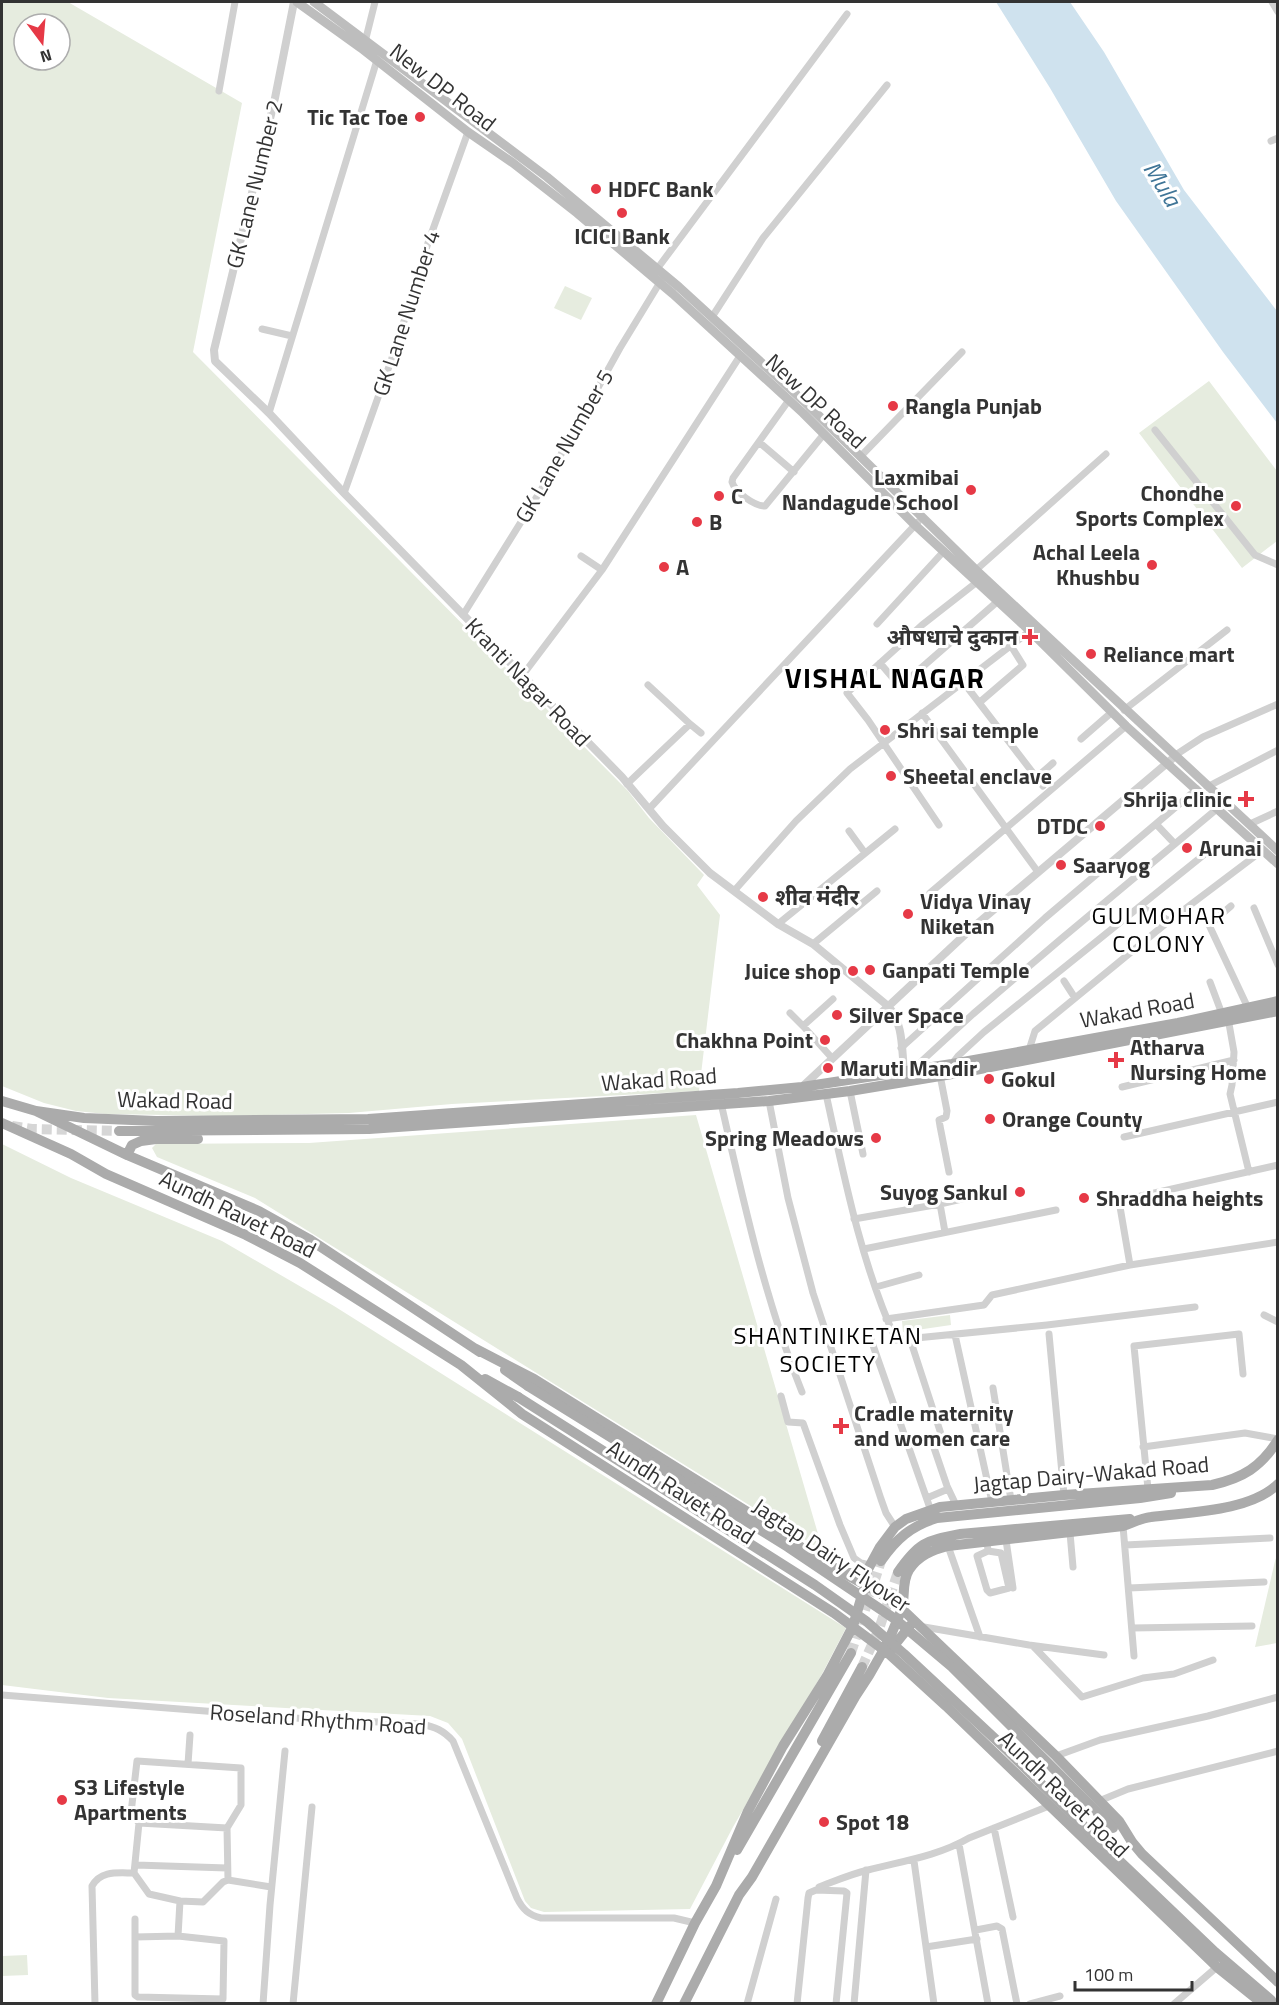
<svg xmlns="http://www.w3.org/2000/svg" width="1279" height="2005" font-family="'Titillium Web','Noto Sans Devanagari',sans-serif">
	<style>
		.green { fill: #e6ecdf; fill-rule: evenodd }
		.water { fill: #cfe2ee }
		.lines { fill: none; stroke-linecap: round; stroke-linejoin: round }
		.primary-tunnel { stroke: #d6d6d6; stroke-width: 10; stroke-dasharray: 10 5; stroke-linecap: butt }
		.minor { stroke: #d0d0d0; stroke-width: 7 }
		.tertiary { stroke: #d0d0d0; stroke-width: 8 }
		.secondary { stroke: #bdbdbd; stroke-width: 9 }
		.primary { stroke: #ababab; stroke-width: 10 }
		.primary-bridge { stroke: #ababab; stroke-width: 10 }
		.poi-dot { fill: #e63946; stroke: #fff; stroke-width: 2 }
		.labels { text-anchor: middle; stroke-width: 6; stroke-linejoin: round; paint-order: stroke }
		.street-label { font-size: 22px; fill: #333; stroke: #fff }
		.poi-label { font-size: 22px; font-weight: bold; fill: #333; stroke: #fff; text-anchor: start }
		.water-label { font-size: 24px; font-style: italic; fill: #3f7597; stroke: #fff }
		.neighbourhood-label { font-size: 24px; letter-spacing: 1.5px; fill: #000; stroke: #fff }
		.district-label { font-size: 28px; font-weight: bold; letter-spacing: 1.5px; fill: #000; stroke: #fff }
	</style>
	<rect width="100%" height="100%" fill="#fff"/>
	<path class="green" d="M2,2H68L242,103L193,352L628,791L649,818L704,875L697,885L720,915L699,1091L452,1104L349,1113L225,1116L106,1114L76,1111L44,1103L2,1086ZM24,24H60V60H24Z
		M565,286L592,298L581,320L554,308Z
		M1209,381L1277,471V541L1242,568L1139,433Z
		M696,1115L823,1551L255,1198L157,1157L152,1148L156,1144L309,1143Z
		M2,1144L71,1178L222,1241L334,1306L846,1628L822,1674L733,1827L690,1909L544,1912L531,1908L525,1901L462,1739L448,1723L430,1716L108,1698L2,1685Z
		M950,1315L951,1325L903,1332L902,1321Z
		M1277,1555V1643L1255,1647L1275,1561Z
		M27,1955L28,1975L2,1976V1956Z"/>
	<path class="water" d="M996,2H1070L1104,52L1184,190L1277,311V423L1223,352L1116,201L1050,88Z"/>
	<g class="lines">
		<path class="primary-tunnel" d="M12,1126L32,1129L119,1131
			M851,1653L881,1561
			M862,1667L879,1629L898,1572"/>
		<path class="minor" d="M1272,2L1278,12
			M365,42L375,2
			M219,91L235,2
			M1271,141L1278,138
			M657,269L847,14
			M712,317L763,238L887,85
			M262,329L292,336
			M789,400L733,478L732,482C735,492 754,506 765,506L824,434
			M269,413L377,60
			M1155,430L1255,555L1278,565
			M759,442L794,472
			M860,457L962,352
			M344,493L397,344L428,243L468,132
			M581,556L602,570
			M976,570L1106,454
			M463,615L544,485L620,348L662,279
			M877,624L944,551
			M880,663L897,683H904L998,601
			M522,676L602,570L740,356
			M964,683L1043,786
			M980,702L1023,665L1011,646
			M1124,710L1227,630
			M922,713L1038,872
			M690,724L701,733
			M1081,739L1112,712
			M1174,756L1203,737L1278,704
			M1037,777L1053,763
			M627,784L690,724L648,685
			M1207,787L1278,750
			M649,809L918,522
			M1156,824L1174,843
			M1250,824L1278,811
			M939,825L868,720L847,693L922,625L977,582
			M849,831L865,853
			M734,891L796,821L850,769L1030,631
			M930,893L1126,726
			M1141,906C1149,914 1160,914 1169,921
			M1231,906L1209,925L1248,1008
			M1254,908L1278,965
			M778,924L895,829
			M813,944L877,891
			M1064,981L1075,998
			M1210,982L1222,1014
			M790,1013L803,1026
			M1228,1018L1234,1052L1232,1085L1230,1094L1249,1172
			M901,1048L1045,918L1197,789
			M1029,1050L1035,1031L1169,921L1263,850
			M832,1058L803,1026L833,999
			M952,1064L958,1056L984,1032L1211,849
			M912,1070L973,1014L1061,939L1218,808
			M940,1075L947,1111L946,1117L939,1120L940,1126L949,1172
			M1122,1087L1234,1060
			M850,1091L863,1154
			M826,1094C844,1176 861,1263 896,1340L1047,1325L1195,1307
			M769,1101L788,1198L813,1293L881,1499L886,1513L895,1527
			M721,1103C743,1200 765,1300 802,1392
			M1124,1137L1278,1102
			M940,1204L945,1232
			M854,1219L940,1204L1001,1190
			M864,1249L1056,1210
			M1130,1265L1119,1201L1278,1165
			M876,1287L919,1275
			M1264,1315L1278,1322
			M886,1319L984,1305L992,1295L1130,1265L1278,1242
			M868,1331L931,1511
			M1049,1334L1064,1495
			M955,1335L992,1502
			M910,1339L941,1434L931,1439L947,1486L956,1505
			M993,1388L1011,1500
			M781,1396L788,1422L803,1423L840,1525L854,1558L861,1563L870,1565
			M1143,1447L1245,1433L1278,1439
			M1148,1489L1134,1346L1239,1334L1243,1374
			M927,1498L948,1489
			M1123,1526L1134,1656
			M1070,1533L1073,1567
			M1006,1540L1013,1588
			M987,1541L988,1551L977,1556L987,1590L990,1593L1009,1588L1001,1553L988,1551
			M1125,1545L1270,1538
			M948,1546L980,1637
			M1129,1588L1264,1582
			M924,1627L1029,1645L1104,1655
			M1132,1628L1252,1626
			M1033,1646L1082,1697L1143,1678L1174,1674L1213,1660
			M2,1695L293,1718L421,1724C435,1727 443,1730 453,1741L517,1898C523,1910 529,1915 541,1918H674L695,1923
			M1056,1756L1100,1740L1208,1716L1278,1697
			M188,1764L190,1735
			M1099,1801L1128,1789L1278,1751
			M139,1823L227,1828
			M994,1828L1013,1917
			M959,1844L988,2004
			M914,1861L934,2004
			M136,1865L227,1868
			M819,1887C835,1881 851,1874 868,1870C903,1861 938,1856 969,1838L1049,1806
			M180,1901L149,1894L134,1873L139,1823L131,1813L137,1761L241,1768V1805L227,1828L228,1880
			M976,1930L997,1926L1002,1929L1017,2004
			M178,1936L224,1941L223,1999L138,1997L135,1995V1937Z
			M178,1936L180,1901L203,1902L223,1882L228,1880L271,1887
			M135,1937V1919
			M926,1947L977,1939
			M95,2004L92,1886C101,1870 118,1873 134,1873
			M263,2004L270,1905L285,1751
			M293,2004L312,1807
			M747,2004L776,1899
			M797,2004L808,1898L809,1893L816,1890L844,1891L847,1893L836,2004
			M854,2004L866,1870
			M1030,2004L1060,1996
			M1174,2004L1217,1967"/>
		<path class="tertiary" d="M294,2L275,98L214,350L215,361L269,413L344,493L622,777L663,826L710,873L778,924L813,944L888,1006C905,1025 901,1053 905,1078
			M802,1089V1087L971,929L1172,759"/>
		<path class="secondary" d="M297,2L361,48L468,132L513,163L577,213L673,294L803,413L915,525L1030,631L1126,726L1278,864
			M314,2L547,177L679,287L809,406L976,570L1278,851"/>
		<path class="primary" d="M2,1101L36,1111L127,1155L259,1211L309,1239L480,1352
			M36,1111L84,1118L156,1121L368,1119L738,1093L802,1087L952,1064L1178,1023L1278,1001
			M2,1123L71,1154L106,1174L246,1235L300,1263L461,1365L522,1414L834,1613L888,1653L946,1706L1217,1967L1263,2004
			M119,1131L369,1129L769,1101L850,1091L970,1071L1278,1011
			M127,1155L132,1145L141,1141L156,1139H198
			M474,1348L534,1379L746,1511L822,1561L880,1593L902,1609L1056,1756L1119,1821L1132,1842L1142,1854L1278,1982
			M505,1370L528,1386
			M485,1379L518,1397
			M881,1561C896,1539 911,1526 937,1518L1140,1498L1171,1493
			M898,1572C919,1542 925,1541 960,1534L1130,1519
			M845,1573H856L867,1571L880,1547L895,1527L906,1519L940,1507L1064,1495L1212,1485C1243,1478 1261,1467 1278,1440
			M889,1652L913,1622
			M822,1741L862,1667
			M1104,1846L1215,1952L1271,2000L1273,2004
			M737,1850L851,1653
			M656,2004L695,1923L716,1886L748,1811L783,1746L827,1676L853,1626L865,1585L867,1571
			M684,2004L739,1895L752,1877L855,1697C873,1671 890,1640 901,1611C906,1598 901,1583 909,1570C918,1556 932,1550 948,1546L1123,1526C1132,1523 1141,1518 1151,1517C1187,1512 1249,1512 1278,1484"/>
		<path class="primary-bridge" d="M528,1386L788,1547L895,1619L952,1667L1113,1828
			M518,1397L815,1585L866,1621L904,1654L1006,1749L1104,1846"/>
	</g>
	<g class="poi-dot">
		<circle cx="420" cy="117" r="6"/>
		<circle cx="596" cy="189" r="6"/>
		<circle cx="622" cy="213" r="6"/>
		<circle cx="893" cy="406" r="6"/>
		<circle cx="971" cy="490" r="6"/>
		<circle cx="719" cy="496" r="6"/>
		<circle cx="1236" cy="506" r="6"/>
		<circle cx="697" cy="522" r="6"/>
		<circle cx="1152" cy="565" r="6"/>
		<circle cx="664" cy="567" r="6"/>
		<path d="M1027 628h6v6h6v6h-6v6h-6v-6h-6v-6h6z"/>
		<circle cx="1091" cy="654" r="6"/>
		<circle cx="885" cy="730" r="6"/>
		<circle cx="891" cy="776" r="6"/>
		<path d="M1243 790h6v6h6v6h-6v6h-6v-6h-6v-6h6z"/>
		<circle cx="1100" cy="826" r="6"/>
		<circle cx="1187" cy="848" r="6"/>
		<circle cx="1061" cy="865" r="6"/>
		<circle cx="763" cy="897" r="6"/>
		<circle cx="908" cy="914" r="6"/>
		<circle cx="870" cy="970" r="6"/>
		<circle cx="853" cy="971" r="6"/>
		<circle cx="837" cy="1015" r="6"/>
		<circle cx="825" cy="1040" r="6"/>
		<path d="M1113 1051h6v6h6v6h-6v6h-6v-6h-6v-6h6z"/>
		<circle cx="828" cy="1068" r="6"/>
		<circle cx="989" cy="1079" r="6"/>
		<circle cx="990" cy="1119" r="6"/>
		<circle cx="876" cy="1138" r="6"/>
		<circle cx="1020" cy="1192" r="6"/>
		<circle cx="1084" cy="1198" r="6"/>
		<path d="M838 1417h6v6h6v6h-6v6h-6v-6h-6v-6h6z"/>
		<circle cx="62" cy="1800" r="6"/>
		<circle cx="824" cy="1822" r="6"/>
	</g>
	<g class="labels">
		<g class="street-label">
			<text transform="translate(443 87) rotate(38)" y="8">New DP Road</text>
			<text transform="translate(254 184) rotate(-76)" y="8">GK Lane Number 2</text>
			<text transform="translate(406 313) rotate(-72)" y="8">GK Lane Number 4</text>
			<text transform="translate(816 401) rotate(43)" y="8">New DP Road</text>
			<text transform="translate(564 446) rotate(-60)" y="8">GK Lane Number 5</text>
			<text transform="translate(528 682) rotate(46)" y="8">Kranti Nagar Road</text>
			<text transform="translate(1137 1010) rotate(-10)" y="8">Wakad Road</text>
			<text transform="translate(659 1079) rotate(-4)" y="8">Wakad Road</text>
			<text transform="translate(175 1100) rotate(1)" y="8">Wakad Road</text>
			<text transform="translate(238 1214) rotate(26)" y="8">Aundh Ravet Road</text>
			<text transform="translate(1091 1474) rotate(-5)" y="8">Jagtap Dairy-Wakad Road</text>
			<text transform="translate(681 1492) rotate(33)" y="8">Aundh Ravet Road</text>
			<text transform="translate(832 1555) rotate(34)" y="8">Jagtap Dairy Flyover</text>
			<text transform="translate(318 1719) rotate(4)" y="8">Roseland Rhythm Road</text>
			<text transform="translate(1064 1794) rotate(44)" y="8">Aundh Ravet Road</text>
		</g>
		<g class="poi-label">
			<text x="408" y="125" text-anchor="end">Tic Tac Toe</text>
			<text x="608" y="197">HDFC Bank</text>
			<text x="622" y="244" text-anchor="middle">ICICI Bank</text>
			<text x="905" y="414">Rangla Punjab</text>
			<text x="959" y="485" text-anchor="end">Laxmibai<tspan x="959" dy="25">Nandagude School</tspan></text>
			<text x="1224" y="501" text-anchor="end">Chondhe<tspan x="1224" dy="25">Sports Complex</tspan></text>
			<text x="731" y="504">C</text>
			<text x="709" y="530">B</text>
			<text x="1140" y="560" text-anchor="end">Achal Leela<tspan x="1140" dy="25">Khushbu</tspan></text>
			<text x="676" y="575">A</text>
			<text x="1018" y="645" text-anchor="end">औषधाचे दुकान</text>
			<text x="1103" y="662">Reliance mart</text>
			<text x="897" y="738">Shri sai temple</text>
			<text x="903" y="784">Sheetal enclave</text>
			<text x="1232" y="807" text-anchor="end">Shrija clinic</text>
			<text x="1088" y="834" text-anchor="end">DTDC</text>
			<text x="1199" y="856">Arunai</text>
			<text x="1073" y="873">Saaryog</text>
			<text x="775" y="905">शीव मंदीर</text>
			<text x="920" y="909">Vidya Vinay<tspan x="920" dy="25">Niketan</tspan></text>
			<text x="882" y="978">Ganpati Temple</text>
			<text x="841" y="979" text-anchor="end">Juice shop</text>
			<text x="849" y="1023">Silver Space</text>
			<text x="813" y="1048" text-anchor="end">Chakhna Point</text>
			<text x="1130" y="1055">Atharva<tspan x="1130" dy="25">Nursing Home</tspan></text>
			<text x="840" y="1076">Maruti Mandir</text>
			<text x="1001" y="1087">Gokul</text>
			<text x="1002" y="1127">Orange County</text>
			<text x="864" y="1146" text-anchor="end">Spring Meadows</text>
			<text x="1008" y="1200" text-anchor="end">Suyog Sankul</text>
			<text x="1096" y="1206">Shraddha heights</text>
			<text x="854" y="1421">Cradle maternity<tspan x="854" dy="25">and women care</tspan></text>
			<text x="74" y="1795">S3 Lifestyle<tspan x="74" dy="25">Apartments</tspan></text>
			<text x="836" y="1830">Spot 18</text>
		</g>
		<g class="water-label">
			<text transform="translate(1162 184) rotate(58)" y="8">Mula</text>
		</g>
		<g class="neighbourhood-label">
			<text x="1159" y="924">GULMOHAR<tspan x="1159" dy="28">COLONY</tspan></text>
			<text x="828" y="1344">SHANTINIKETAN<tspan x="828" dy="28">SOCIETY</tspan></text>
		</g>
		<g class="district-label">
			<text x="885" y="688">VISHAL NAGAR</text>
		</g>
	</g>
	<rect width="1279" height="2005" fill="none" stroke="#333333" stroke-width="6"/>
	<g transform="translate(42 42) rotate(164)"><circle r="28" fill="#ffffff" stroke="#adadad" stroke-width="1.5"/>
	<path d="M0-4.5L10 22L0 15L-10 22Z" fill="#e63946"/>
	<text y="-9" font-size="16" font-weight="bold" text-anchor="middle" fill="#333333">N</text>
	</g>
	<path d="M1075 1981v9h117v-9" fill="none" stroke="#333333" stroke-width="3"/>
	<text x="1084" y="1981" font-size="18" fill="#333333" stroke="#ffffff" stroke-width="4.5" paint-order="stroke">100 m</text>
</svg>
